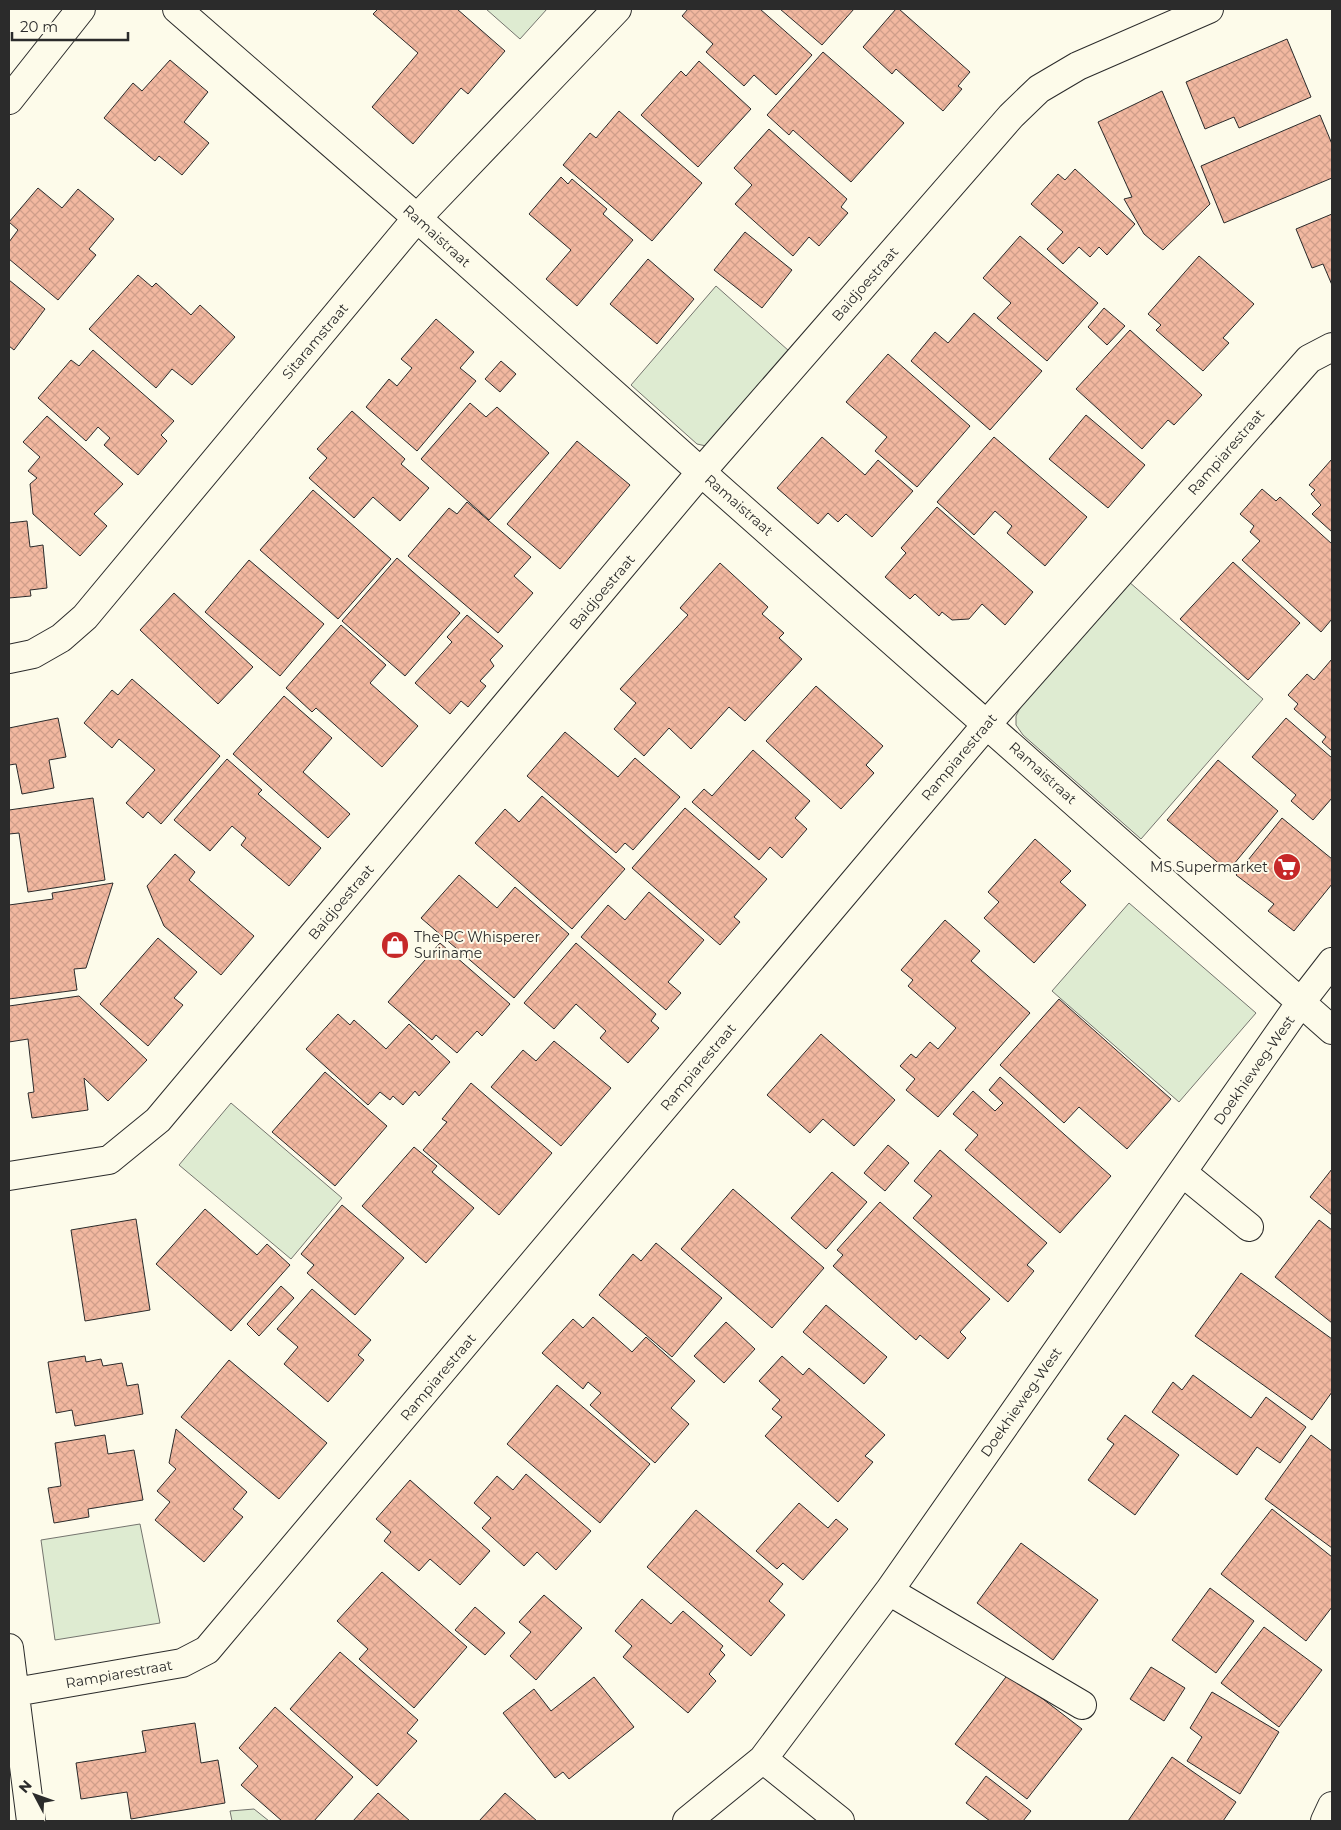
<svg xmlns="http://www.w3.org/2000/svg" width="1341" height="1830" font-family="Montserrat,sans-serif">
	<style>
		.grass { fill: #deebd1; stroke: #74746e }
		.building { fill: url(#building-cross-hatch); stroke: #2b2b2b }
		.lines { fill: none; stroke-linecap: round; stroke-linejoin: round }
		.minor-casing { stroke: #2b2b2b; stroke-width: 30 }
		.minor { stroke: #fdfbea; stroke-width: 28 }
		.labels { text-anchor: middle; stroke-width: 4; stroke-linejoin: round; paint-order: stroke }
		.street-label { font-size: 14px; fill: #2b2b2b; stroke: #fdfbea }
		.poi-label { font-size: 14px; fill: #2b2b2b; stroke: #fdfbea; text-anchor: end }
	</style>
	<defs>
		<pattern id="building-cross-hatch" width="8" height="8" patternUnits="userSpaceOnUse" patternTransform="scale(1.25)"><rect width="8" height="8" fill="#f2b8a0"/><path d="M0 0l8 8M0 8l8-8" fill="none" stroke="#d09e8a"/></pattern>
	</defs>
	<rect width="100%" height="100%" fill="#fdfbea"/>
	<path class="grass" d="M486,9H547L520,39Z
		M716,286L789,351L706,446L697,444L631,385Z
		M1128,581L1263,699L1141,839L1023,735L1016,725V716L1022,704Z
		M1129,903L1256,1013L1179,1102L1052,991Z
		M231,1103L342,1198L291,1259L179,1165Z
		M140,1524L160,1623L55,1640L41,1540Z
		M254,1809L269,1821H232L230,1811Z"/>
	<path class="building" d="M378,9H457L505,51L468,94L461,88L413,144L372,107L418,53L373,14Z
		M688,9H760L812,55L776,95L754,75L744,86L706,52L713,44L682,16Z
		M780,9H854L822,45Z
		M896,9H899L970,72L958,86L962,89L943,111L896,69L892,74L863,47Z
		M1287,39L1311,97L1239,128L1234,117L1205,129L1186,82Z
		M823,52L904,123L851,182L793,130L789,135L767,115Z
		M170,60L208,92L184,122L209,143L182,175L159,156L155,161L104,118L133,83L142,91Z
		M699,61L751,109L698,167L641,115L681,71L686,76Z
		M1162,91L1210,204L1163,250L1144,234L1124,199L1132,197L1098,122Z
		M619,111L702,183L652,241L563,165L590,133L596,138Z
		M1320,115L1332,144V178L1224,223L1201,166Z
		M769,129L847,199L841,207L848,213L819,246L809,237L793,256L735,204L752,185L734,168Z
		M1075,169L1135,224L1107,255L1099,247L1090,257L1079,247L1063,264L1047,249L1063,232L1031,204L1058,174L1065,180Z
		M561,177L568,184L572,179L607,209L603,214L633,240L577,306L546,279L571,250L529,214Z
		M38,188L62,208L78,189L114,219L89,249L96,255L58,300L9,259V242L18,230L9,222Z
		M1332,214V285L1323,264L1312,268L1296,229Z
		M745,232L792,270L762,308L714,270Z
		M1020,236L1098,303L1047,361L997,318L1011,303L983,278Z
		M1199,256L1254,304L1223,338L1229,343L1203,371L1156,330L1161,325L1148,314Z
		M648,259L694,299L657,344L610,304Z
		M138,275L152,287L156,283L191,315L200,305L235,337L192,385L172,369L156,388L89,329Z
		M9,280L45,309L14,350L9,346Z
		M1104,308L1125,326L1107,345L1088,327Z
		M974,313L1042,371L990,430L911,361L935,332L948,343Z
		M436,319L474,352L460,368L476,381L417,451L366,407L389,379L397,386L412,368L401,359Z
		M1130,330L1202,395L1174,425L1168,420L1142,449L1076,389Z
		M93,350L174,421L161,435L167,441L138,475L104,445L110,438L98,427L86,441L38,398L71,360L79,366Z
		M888,354L970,426L917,487L875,451L887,437L846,402Z
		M501,361L516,374L500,392L485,379Z
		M470,403L486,417L497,407L549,453L489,520L421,459Z
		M352,411L405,459L401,464L429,488L400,521L373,497L354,518L309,478L327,458L317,449Z
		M1086,415L1145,465L1108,508L1049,459Z
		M47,416L123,484L94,514L107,526L80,556L33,514L30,484L37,478L28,471L40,457L23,442Z
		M822,437L865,475L878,460L913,491L872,537L846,514L838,522L828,513L818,524L777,488Z
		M994,437L1087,517L1045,566L1007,533L1012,526L995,511L974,535L937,502Z
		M577,441L630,485L560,569L507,524Z
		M1332,459V532L1312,514L1321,505L1311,494L1315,490L1309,485Z
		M1262,489L1276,501L1280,497L1332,544V619L1321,632L1242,560L1260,541L1250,532L1254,526L1240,514Z
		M313,490L391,559L338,619L260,550Z
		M467,502L531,557L514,576L533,593L498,633L408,556L449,508L457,514Z
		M937,507L1033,592L1005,625L982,604L969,619L952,620L942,612L939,616L915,594L910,599L885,577L906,553L901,548Z
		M27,521L30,547L43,545L47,588L30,590L31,596L9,598V523Z
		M397,558L460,613L405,676L342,621Z
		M249,560L324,624L280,676L205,612Z
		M1233,562L1300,623L1248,680L1180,619Z
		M720,563L768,607L762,614L784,633L779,638L802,659L745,721L729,707L691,749L669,728L644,756L614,729L636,703L620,689L688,615L680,608Z
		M174,593L253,667L218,704L140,630Z
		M467,615L503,646L490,660L494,666L480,681L486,686L468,707L461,701L450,714L415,683L452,642L447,637Z
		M341,625L386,665L370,683L418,726L382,767L316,708L312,712L286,688Z
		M1332,659V751L1322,742L1326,737L1294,709L1298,704L1288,695L1307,674L1314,680Z
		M132,679L220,756L161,824L148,812L143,818L126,803L155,770L119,739L112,748L84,723L112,690L118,695Z
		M816,686L883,746L866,765L874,773L841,809L766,741Z
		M284,696L332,738L303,772L350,814L328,838L233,754Z
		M58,718L66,757L49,760L54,788L22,794L16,764L9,765V728Z
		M1286,718L1332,758V798L1313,820L1291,801L1296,795L1252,757Z
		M565,732L618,777L635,758L680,797L633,850L625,843L616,853L527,776Z
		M753,750L810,801L795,818L807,829L782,858L770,847L759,860L692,802L704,789L712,796Z
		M227,759L262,790L258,794L321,848L289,886L241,845L246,838L232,826L210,851L174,820Z
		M1218,760L1278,811L1228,871L1167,820Z
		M542,796L625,869L572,929L475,843L505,809L519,822Z
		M93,798L105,880L28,892L19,833L9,834V810Z
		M685,808L767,879L734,917L740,922L720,945L632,868Z
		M1282,818L1332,859V884L1294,931L1268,911L1274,904L1236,875Z
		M1035,839L1071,871L1060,882L1086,905L1034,963L984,918L999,902L988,892Z
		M175,854L195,872L189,880L254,936L221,975L164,926L147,886Z
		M459,875L497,908L515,887L569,934L514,998L421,918Z
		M113,883L86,968L74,969L77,990L9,999V905L53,899L52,893Z
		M649,892L704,940L668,982L681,993L666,1010L581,937L608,905L625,920Z
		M945,920L980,951L971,961L1030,1013L938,1117L906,1090L915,1079L900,1066L911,1054L916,1058L930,1042L938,1049L956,1028L908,986L913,980L901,970Z
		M158,938L197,972L174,998L183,1005L148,1046L100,1004Z
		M440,943L510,1004L482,1036L477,1031L457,1053L436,1035L432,1040L388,1002Z
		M576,943L656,1014L651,1021L659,1028L628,1063L600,1038L606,1031L576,1004L554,1029L524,1003Z
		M79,996L147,1060L108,1101L84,1078L88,1110L32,1118L28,1093L34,1092L28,1039L9,1042V1006Z
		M1059,999L1171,1099L1127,1149L1079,1107L1064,1123L1000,1065Z
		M338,1014L350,1025L354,1020L386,1049L409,1024L450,1062L419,1096L415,1091L403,1105L393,1096L390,1100L380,1092L368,1105L306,1049Z
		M821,1034L895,1100L854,1146L823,1119L810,1133L767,1095Z
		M554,1041L611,1088L561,1146L491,1087L523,1050L536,1061Z
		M325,1072L387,1126L335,1186L272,1132Z
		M1000,1077L1111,1176L1060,1233L965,1150L978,1135L953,1114L973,1091L995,1111L1003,1103L989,1090Z
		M471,1083L552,1153L499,1215L423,1150L447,1122L442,1119Z
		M888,1145L909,1163L885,1191L864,1173Z
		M414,1147L437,1166L432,1172L474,1208L426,1263L362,1206Z
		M940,1150L1047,1243L1027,1265L1034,1271L1008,1302L913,1218L932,1196L914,1181Z
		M1332,1169V1215L1310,1197Z
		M832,1172L867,1202L826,1249L791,1218Z
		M733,1189L824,1268L772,1328L681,1249Z
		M880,1202L990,1299L960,1332L966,1338L948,1359L920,1335L916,1340L833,1266L843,1255L837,1250Z
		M342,1205L404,1258L355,1315L307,1273L314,1265L301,1254Z
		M205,1209L257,1255L267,1244L290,1265L231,1331L156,1264Z
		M136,1219L150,1310L85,1321L71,1230Z
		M1319,1220L1332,1230V1323L1275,1277Z
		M656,1243L722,1298L672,1357L599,1295L633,1254L641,1261Z
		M1241,1273L1332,1339V1392L1312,1420L1195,1336Z
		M281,1286L294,1298L259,1336L247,1324Z
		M312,1289L371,1340L358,1355L364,1360L328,1402L284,1364L298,1347L277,1329Z
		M826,1305L887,1357L864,1384L803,1332Z
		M593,1317L632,1352L646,1337L695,1381L671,1408L689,1424L655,1463L590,1405L601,1393L588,1382L583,1389L542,1353L573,1319L583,1328Z
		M726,1322L755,1349L724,1383L694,1356Z
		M85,1356L86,1362L101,1359L103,1366L122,1363L127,1386L138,1384L143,1414L75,1426L72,1410L56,1413L48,1362Z
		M782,1356L803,1375L809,1368L885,1435L865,1456L873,1462L838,1502L765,1436L782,1417L772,1409L780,1400L759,1381Z
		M229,1360L327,1443L279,1499L181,1417Z
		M1193,1375L1251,1418L1266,1397L1306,1427L1280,1463L1257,1447L1237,1475L1152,1412L1173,1382L1182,1390Z
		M557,1385L650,1464L600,1523L507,1444Z
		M1125,1415L1179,1455L1135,1515L1088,1480L1114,1444L1107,1439Z
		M176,1429L247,1492L233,1509L243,1517L204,1562L155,1520L170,1502L157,1491L176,1469L169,1463Z
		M105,1435L108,1454L134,1450L143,1500L88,1509L89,1517L54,1523L48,1488L61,1486L55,1443Z
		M1311,1435L1332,1451V1548L1265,1499Z
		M526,1474L591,1531L556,1570L537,1552L524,1566L482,1528L491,1518L474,1503L497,1476L513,1490Z
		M410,1480L490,1551L460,1585L430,1559L419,1571L384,1541L391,1532L376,1519Z
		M799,1503L828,1528L836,1519L848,1529L803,1580L783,1563L777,1569L756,1551Z
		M1272,1509L1332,1557V1607L1306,1641L1221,1574Z
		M696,1510L783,1584L769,1601L785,1615L751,1656L647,1567Z
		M1021,1543L1098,1600L1053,1660L977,1603Z
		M382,1572L467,1647L414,1708L359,1659L368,1649L337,1621Z
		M1210,1588L1254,1621L1216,1673L1172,1640Z
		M544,1595L582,1628L536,1680L510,1656L531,1632L519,1622Z
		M642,1599L671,1624L683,1611L723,1646L720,1650L725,1655L709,1674L716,1681L688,1713L623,1657L632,1646L615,1631Z
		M475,1607L505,1633L485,1655L455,1630Z
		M1264,1627L1322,1670L1279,1727L1221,1683Z
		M340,1652L418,1720L407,1733L417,1741L377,1786L290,1709Z
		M1151,1667L1185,1688L1164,1721L1130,1699Z
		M1009,1673L1082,1729L1027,1799L955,1744Z
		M594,1677L634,1727L569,1779L563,1772L555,1778L503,1713L534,1689L551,1711Z
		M1212,1692L1279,1732L1240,1794L1187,1761L1202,1737L1190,1728Z
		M275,1707L353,1777L314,1821H282L241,1785L258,1766L239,1748Z
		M195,1723L201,1763L218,1760L225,1803L131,1819L127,1792L81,1799L76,1763L146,1752L142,1731Z
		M1172,1757L1236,1802L1223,1821H1128Z
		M986,1776L1031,1811L1023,1821H990L966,1803Z
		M378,1793L410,1821H353Z
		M505,1793L537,1821H479Z"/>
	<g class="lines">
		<defs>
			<path id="minor" d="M177,9L417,218L701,472L1332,1030
				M9,100L81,9
				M9,659L33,654L61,638L85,617L417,218L617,9
				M1183,1173L1249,1227
				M9,1176L109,1160L158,1120L701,472L1011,116L1039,89L1078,66L1209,9
				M889,1591L1082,1705
				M9,1648L31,1821
				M15,1692L182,1663L207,1650L987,724L1309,359L1332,347
				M763,1759L840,1821
				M687,1821L763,1759L889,1591L1301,1002L1332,962
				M1325,1821L1332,1806"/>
		</defs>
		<use href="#minor" class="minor-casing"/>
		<use href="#minor" class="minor"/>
	</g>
	<defs>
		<symbol id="supermarket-disc" viewBox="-11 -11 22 22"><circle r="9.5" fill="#c62828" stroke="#fdfbea"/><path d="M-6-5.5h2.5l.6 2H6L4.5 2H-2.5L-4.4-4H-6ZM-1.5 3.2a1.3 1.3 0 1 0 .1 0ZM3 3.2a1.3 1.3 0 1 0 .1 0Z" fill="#fff"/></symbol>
		<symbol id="shop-disc" viewBox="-11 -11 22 22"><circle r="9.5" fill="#c62828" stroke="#fdfbea"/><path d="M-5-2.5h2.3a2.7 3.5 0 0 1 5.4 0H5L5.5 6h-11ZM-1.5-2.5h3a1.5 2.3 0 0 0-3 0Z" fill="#fff"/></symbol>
	</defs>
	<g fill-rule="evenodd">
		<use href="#supermarket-disc" x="1271" y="851" width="32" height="32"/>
		<use href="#shop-disc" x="379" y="929" width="32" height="32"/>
	</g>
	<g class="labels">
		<g class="street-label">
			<text transform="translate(437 236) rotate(42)" y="5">Ramaistraat</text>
			<text transform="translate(865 284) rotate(-49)" y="5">Baidjoestraat</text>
			<text transform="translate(315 341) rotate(-50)" y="5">Sitaramstraat</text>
			<text transform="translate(1226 452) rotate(-49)" y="5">Rampiarestraat</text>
			<text transform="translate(739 505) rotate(41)" y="5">Ramaistraat</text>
			<text transform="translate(602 592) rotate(-50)" y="5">Baidjoestraat</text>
			<text transform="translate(959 757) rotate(-50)" y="5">Rampiarestraat</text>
			<text transform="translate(1043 773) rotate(42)" y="5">Ramaistraat</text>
			<text transform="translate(341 902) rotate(-50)" y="5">Baidjoestraat</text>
			<text transform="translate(698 1067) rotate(-50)" y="5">Rampiarestraat</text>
			<text transform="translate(1254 1070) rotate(-55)" y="5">Doekhieweg-West</text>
			<text transform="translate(438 1377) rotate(-50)" y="5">Rampiarestraat</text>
			<text transform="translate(1021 1402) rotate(-55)" y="5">Doekhieweg-West</text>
			<text transform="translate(119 1674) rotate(-10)" y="5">Rampiarestraat</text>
		</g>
		<g class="poi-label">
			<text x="1268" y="872">MS Supermarket</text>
			<text x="414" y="942" text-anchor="start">The PC Whisperer<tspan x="414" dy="16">Suriname</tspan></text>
		</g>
	</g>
	<rect width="1341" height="1830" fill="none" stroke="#2b2b2b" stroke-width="20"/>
	<g transform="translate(35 1795) rotate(311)" stroke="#fdfbea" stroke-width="4" paint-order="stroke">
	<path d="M0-4L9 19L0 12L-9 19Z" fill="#2b2b2b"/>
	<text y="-8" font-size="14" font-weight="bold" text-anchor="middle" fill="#2b2b2b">N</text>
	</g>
	<path d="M12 32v8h116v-8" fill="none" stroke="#2b2b2b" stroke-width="2.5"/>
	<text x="20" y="32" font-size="15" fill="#2b2b2b" stroke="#fdfbea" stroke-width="4" paint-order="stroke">20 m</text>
</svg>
